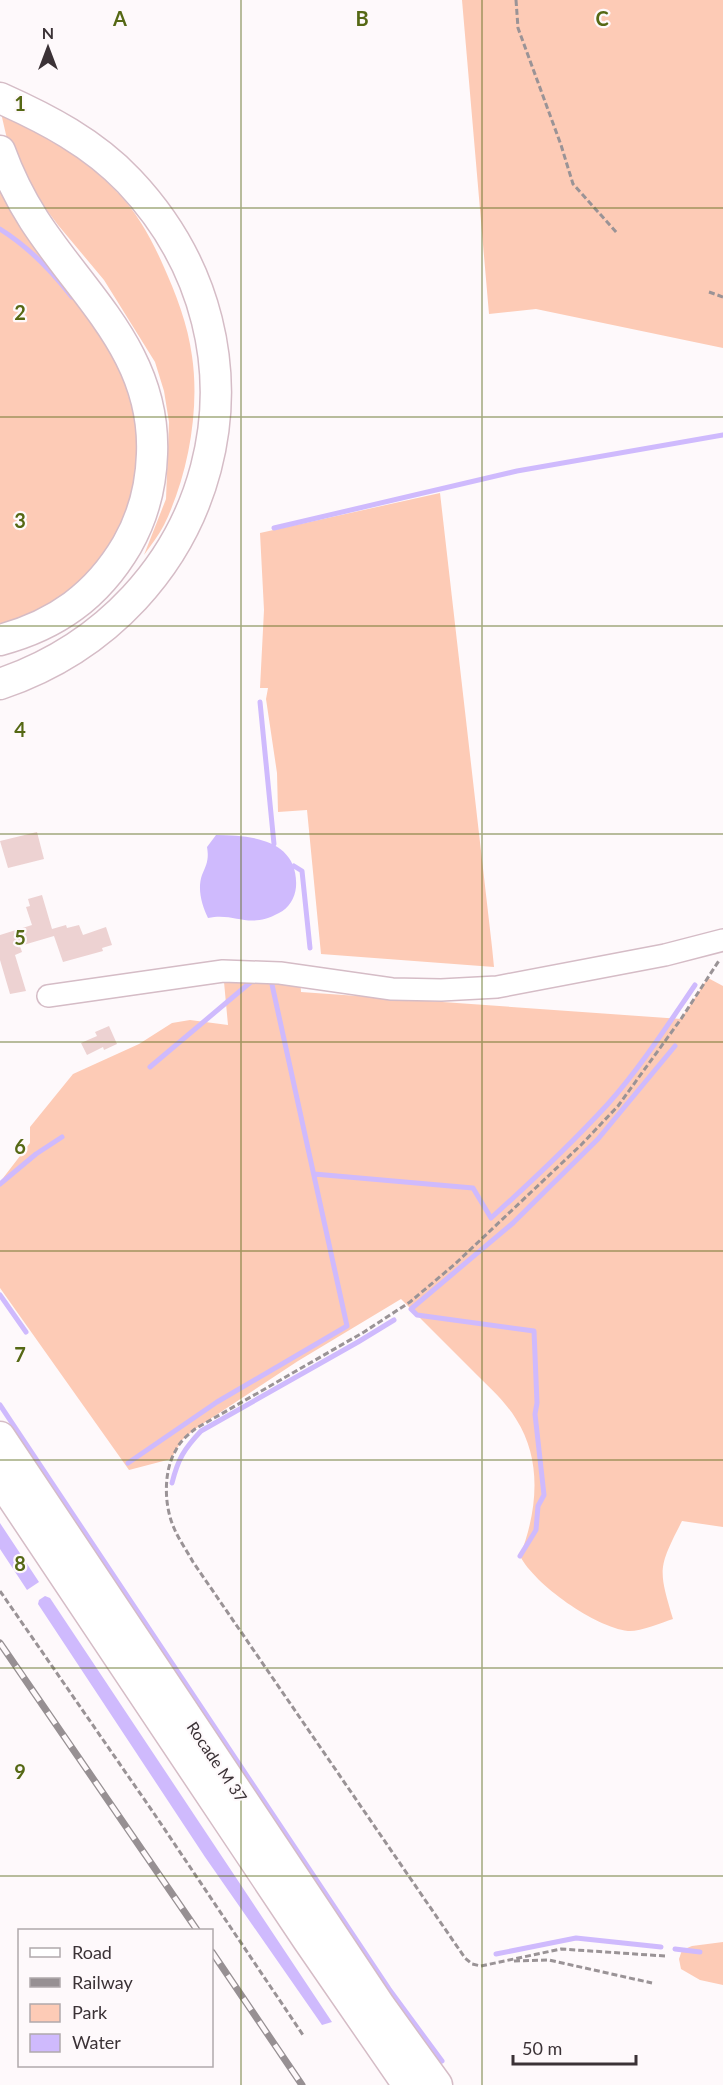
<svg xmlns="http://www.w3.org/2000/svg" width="723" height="2085" font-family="Lato,sans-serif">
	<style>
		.green { fill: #fdcbb6 }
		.water { fill: #cfbafd }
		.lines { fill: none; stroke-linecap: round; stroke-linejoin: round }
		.stream { stroke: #cfbafd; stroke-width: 5 }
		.building { fill: #edd2d2 }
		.minor-casing { stroke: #d5bcc6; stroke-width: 24 }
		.highway-casing { stroke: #d5bcc6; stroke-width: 33 }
		.path { stroke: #9a9396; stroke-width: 3; stroke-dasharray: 6 3; stroke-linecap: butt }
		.minor { stroke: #fff; stroke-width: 21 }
		.highway { stroke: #fff; stroke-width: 30 }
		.rail-casing { stroke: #979093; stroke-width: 7 }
		.rail { stroke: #fef9fb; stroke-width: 4.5; stroke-dasharray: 14; stroke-linecap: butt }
		.grid { fill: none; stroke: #556814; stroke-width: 1.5; stroke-opacity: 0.55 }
		.labels { text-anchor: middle; stroke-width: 4.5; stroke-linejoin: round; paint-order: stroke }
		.street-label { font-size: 16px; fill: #3b3236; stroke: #fef9fb }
		.grid-label { font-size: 20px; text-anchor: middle; font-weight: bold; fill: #556814; stroke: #fef9fb; stroke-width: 4.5; stroke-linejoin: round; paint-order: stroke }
	</style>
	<rect width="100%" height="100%" fill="#fef9fb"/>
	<path class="green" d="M462,0H723V348L536,309L489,314Z
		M1,113C45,136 83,156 117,192C137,212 152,240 163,265C176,294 188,325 192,356C200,410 188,476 164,525C159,535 151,545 144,555L166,499L169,422L164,391L155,362L104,280L58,225L33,192L7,139Z
		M0,168L92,308L120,369L134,414L144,416L141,487L96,577L0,634Z
		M440,493L492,947L494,967L321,954L307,810L278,812L277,773L266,699L268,688H260L264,610L260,533Z
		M223,971L300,976L301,992L681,1019L708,978L723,986V1527L682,1521C658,1568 658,1569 673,1619C661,1623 639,1632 628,1631C595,1627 535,1585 520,1556C537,1512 543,1461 516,1419C505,1401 488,1386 473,1371C449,1347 425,1323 401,1299L298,1361L195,1429L182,1440L171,1459L129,1470L0,1288V1182L30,1143V1127L73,1074L139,1044L172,1023L190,1020L228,1025Z
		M723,1942V1985L700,1980L681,1969L679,1959L682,1950L692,1946Z"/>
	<path class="water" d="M216,835C252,835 299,840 296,887C295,898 289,908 279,913C248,930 236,912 208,918C202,906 197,889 202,875C207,864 209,859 207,847Z
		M0,1523L39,1582L27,1590L0,1549Z
		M45,1596L50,1598L332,2022L322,2025L205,1857L38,1604L39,1600Z"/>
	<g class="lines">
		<path class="stream" d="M0,229C29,247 51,270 72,297
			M274,528L517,471L723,435
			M260,702L274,844
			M294,866L302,871L310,948
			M150,1067L252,981
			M314,1174L473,1188L491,1218C531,1182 571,1144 607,1105C640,1068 667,1026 695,985
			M0,1184L36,1154L62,1137
			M0,1295L26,1332
			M0,1405L389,1989L442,2061
			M128,1463L217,1402L347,1326L271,980
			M172,1483C178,1459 184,1449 201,1431L358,1342L394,1320
			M520,1556L536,1530L538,1506L544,1495L535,1414L537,1403L534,1331L417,1315L411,1309L513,1223L598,1139L675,1046
			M675,1949L700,1952
			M496,1954L576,1938L661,1947"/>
	</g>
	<path class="building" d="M37,832L44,859L8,868L0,841Z
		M42,895L52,929L66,925L67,928L79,925L83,935L106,927L112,945L102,948L103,951L63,962L54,936L20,946L22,952L15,955L26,991L10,994L0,960V935L32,925L26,907L30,906L28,899Z
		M109,1026L117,1044L104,1050L103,1047L87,1055L81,1043L97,1036L95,1032Z"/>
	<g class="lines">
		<defs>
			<path id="minor" d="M48,996L223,971L280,973L392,989L441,990L497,987L665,955L723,940"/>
			<path id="highway" d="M0,151C9,176 20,198 34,220C84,297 156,354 152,454C151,486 143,517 127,545C97,596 56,625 0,640
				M0,684C217,610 289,350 129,181C93,143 47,119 0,98
				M0,1437L380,2006L437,2085
				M0,1479L308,1940L408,2085"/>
		</defs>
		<use href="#minor" class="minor-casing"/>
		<use href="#highway" class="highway-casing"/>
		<path class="path" d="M516,0L518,28L561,145L573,184L617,233
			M709,292L723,297
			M0,1591L153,1812L303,2035
			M665,1956L561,1949L481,1966L472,1964L465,1958L193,1562C187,1551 179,1540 174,1528C164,1506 163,1471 176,1450C180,1441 188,1435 195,1429L364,1332L410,1302L455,1264L581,1145L618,1106L681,1019L720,959
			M514,1961L549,1960L652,1983"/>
		<use href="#minor" class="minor"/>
		<use href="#highway" class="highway"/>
		<defs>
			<path id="rail" d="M0,1643L197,1930
				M212,1952L302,2085"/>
		</defs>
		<use href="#rail" class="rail-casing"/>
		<use href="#rail" class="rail"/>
	</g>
	<path class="grid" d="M241,0V2085M482,0V2085M0,208H723M0,417H723M0,626H723M0,834H723M0,1042H723M0,1251H723M0,1460H723M0,1668H723M0,1876H723"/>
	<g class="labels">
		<g class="street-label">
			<text transform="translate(217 1762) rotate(56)" y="6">Rocade M 37</text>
		</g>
	</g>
	<g class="grid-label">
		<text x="120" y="26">A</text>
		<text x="362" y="26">B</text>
		<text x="602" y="26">C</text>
		<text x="20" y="111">1</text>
		<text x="20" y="320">2</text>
		<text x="20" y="528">3</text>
		<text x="20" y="737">4</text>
		<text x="20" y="945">5</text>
		<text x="20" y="1154">6</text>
		<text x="20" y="1362">7</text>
		<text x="20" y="1571">8</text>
		<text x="20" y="1779">9</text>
	</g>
	<rect x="18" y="1929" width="195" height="138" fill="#fef9fb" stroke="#b0a9ac" stroke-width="1.5"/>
	<rect x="30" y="1948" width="30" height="9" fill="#ffffff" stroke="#b0a9ac" stroke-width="1.5"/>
	<text x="72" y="1959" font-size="18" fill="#3b3236">Road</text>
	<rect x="30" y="1978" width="30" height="9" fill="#979093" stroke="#b0a9ac" stroke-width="1.5"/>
	<text x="72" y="1989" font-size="18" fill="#3b3236">Railway</text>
	<rect x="30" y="2004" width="30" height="18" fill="#fdcbb6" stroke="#b0a9ac" stroke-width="1.5"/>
	<text x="72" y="2019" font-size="18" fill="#3b3236">Park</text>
	<rect x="30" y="2034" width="30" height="18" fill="#cfbafd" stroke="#b0a9ac" stroke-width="1.5"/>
	<text x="72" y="2049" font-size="18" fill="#3b3236">Water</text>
	<g transform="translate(48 48)" stroke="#fef9fb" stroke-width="4.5" paint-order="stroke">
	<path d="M0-4.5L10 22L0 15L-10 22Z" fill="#3b3236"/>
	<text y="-9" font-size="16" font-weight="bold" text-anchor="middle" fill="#3b3236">N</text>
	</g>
	<path d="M513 2055v9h123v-9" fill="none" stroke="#3b3236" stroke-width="3"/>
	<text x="522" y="2055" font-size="18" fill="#3b3236" stroke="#fef9fb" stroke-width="4.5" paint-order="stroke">50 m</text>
</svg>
